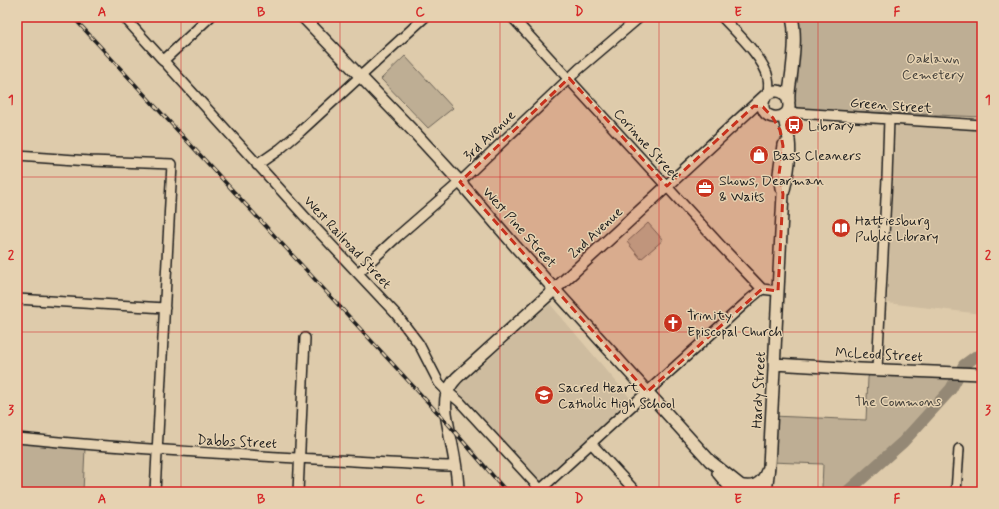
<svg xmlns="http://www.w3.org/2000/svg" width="999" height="509" font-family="Mynerve,sans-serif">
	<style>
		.built { fill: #cebc9f }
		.green { fill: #beae94; stroke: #6d6558 }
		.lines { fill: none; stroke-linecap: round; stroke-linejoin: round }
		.river { stroke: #948874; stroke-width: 12 }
		.minor-casing { stroke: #1c1c1c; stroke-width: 12 }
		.major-casing { stroke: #1c1c1c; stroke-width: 14 }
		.minor { stroke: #e6d2b1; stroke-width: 9 }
		.major { stroke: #e6d2b1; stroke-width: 11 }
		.rail-casing { stroke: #1c1c1c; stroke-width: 3.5 }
		.rail { stroke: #e6d2b1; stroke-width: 2; stroke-dasharray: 6; stroke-linecap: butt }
		.marked { fill: #c8321e; fill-opacity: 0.2; stroke: #c8321e; stroke-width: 3; stroke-dasharray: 8 5; stroke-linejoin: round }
		.grid { fill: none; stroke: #d62828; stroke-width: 1; stroke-opacity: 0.55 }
		.labels { text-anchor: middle; stroke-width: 3; stroke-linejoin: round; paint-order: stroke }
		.park-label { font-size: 14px; fill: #44403a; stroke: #e6d2b1 }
		.street-label { font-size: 14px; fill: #1c1c1c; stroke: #e6d2b1 }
		.poi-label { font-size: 14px; fill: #1c1c1c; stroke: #e6d2b1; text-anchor: start }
		.neatline { fill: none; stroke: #d62828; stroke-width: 1.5 }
		.grid-label { font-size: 13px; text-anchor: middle; font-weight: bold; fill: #d62828 }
	</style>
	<rect width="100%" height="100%" fill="#decbab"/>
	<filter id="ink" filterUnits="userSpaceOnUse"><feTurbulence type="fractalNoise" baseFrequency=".025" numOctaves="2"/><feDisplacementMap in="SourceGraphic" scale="8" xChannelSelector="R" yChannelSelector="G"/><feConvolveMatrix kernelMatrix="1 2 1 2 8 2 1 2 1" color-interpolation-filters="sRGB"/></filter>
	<g filter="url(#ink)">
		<path class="built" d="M896,125L982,129V314L887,303Z
			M550,304L631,399L540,483L463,399L457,390L460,385Z"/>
		<path class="green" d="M799,17H982V117L801,109L794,106Z
			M405,56L453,108L428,128L381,79Z
			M648,223L663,240L641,259L627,242Z
			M870,369L960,372L951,389L903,442L850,490L822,488L823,464L770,462L772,416L866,420L868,378Z
			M17,443L85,448L83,492H17Z"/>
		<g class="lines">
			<path class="river" d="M847,492L903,442L951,389L964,365L975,357L982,355"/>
			<defs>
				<path id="minor" d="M124,17L307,219L396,314L419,344L439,383L448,392L460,402L543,492
					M512,17L722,247L762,289
					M722,17C735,31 765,59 768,78C769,83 769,89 767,94
					M163,61L210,17
					M786,114L797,113L982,125
					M17,156L90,161L172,164L155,492
					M257,165L280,149L301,131L425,17
					M358,273L398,236L460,182L579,69L640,17
					M17,299L165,308
					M877,369L887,179L889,119
					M17,438C160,452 304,458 448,466L456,465
					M591,443L636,492
					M540,490L647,392L750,299L762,289L778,291
					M298,492L305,338
					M956,492L959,449"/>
				<path id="major" d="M303,17L415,133L460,182L516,247L710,461L749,492
					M789,101C788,91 791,81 792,70C794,52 796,34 792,17
					M781,188L779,174L783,145
					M774,364L860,369L982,374
					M718,473L734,492
					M739,485C753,489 762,484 767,471
					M458,492C458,473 454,455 450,436C448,422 443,407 447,393C450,385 456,378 462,373L555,289L767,94C775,89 785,90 788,100C796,124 753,123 765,97
					M766,492L769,466L783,194C787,179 791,156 789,140C788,130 784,125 784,115"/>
			</defs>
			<use href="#minor" class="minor-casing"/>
			<use href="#major" class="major-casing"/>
			<use href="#minor" class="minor"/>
			<use href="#major" class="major"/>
			<defs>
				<path id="rail" d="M73,17L448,424L507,492"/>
			</defs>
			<use href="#rail" class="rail-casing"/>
			<use href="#rail" class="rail"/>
		</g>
	</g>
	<path class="marked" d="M569,78L667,186L754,106L763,107L773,118L780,130L783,146L779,174L783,194L778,291L762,289L647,392L460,182Z"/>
	<path class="grid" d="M181,17V492M340,17V492M500,17V492M659,17V492M818,17V492M17,177H982M17,332H982"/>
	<defs>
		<symbol id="bus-disc" viewBox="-11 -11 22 22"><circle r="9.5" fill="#c8321e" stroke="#e6d2b1"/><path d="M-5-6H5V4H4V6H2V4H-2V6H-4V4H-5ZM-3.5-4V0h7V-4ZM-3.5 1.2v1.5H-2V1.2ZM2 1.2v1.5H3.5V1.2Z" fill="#fff"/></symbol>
		<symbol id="shop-disc" viewBox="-11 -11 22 22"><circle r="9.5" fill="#c8321e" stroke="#e6d2b1"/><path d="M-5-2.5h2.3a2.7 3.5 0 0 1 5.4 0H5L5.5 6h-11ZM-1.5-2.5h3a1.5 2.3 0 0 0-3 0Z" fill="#fff"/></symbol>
		<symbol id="office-disc" viewBox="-11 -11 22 22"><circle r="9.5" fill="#c8321e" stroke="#e6d2b1"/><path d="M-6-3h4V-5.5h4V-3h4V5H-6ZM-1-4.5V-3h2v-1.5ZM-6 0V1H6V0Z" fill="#fff"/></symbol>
		<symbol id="library-disc" viewBox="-11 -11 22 22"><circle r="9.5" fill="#c8321e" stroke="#e6d2b1"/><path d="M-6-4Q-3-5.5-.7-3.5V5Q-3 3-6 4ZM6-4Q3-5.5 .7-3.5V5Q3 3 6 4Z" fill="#fff"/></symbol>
		<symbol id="church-disc" viewBox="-11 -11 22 22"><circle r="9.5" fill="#c8321e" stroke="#e6d2b1"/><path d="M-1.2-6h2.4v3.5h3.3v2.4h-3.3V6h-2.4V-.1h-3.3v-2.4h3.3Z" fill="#fff"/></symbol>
		<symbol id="school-disc" viewBox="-11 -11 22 22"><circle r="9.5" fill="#c8321e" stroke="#e6d2b1"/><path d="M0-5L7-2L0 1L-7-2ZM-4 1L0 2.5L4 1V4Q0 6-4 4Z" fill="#fff"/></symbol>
	</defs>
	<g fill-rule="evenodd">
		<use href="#bus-disc" x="783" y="114" width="22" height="22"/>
		<use href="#shop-disc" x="748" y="144" width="22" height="22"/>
		<use href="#office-disc" x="694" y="177" width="22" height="22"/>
		<use href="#library-disc" x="830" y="217" width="22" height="22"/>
		<use href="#church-disc" x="662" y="312" width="22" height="22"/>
		<use href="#school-disc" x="533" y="384" width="22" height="22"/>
	</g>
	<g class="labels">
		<g class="park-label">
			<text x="933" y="63">Oaklawn<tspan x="933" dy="16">Cemetery</tspan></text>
			<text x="898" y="406">The Commons</text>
		</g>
		<g class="street-label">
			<text transform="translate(891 105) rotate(4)" y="5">Green Street</text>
			<text transform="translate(489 135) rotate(-44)" y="5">3rd Avenue</text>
			<text transform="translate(647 144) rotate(48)" y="5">Corinne Street</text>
			<text transform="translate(520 227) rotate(48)" y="5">West Pine Street</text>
			<text transform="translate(595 232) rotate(-43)" y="5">2nd Avenue</text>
			<text transform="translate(348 242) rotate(47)" y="5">West Railroad Street</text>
			<text transform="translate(879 354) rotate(3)" y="5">McLeod Street</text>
			<text transform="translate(758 390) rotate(-87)" y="5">Hardy Street</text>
			<text transform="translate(237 441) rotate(3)" y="5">Dabbs Street</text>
		</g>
		<g class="poi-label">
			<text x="808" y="130">Library</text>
			<text x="773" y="160">Bass Cleaners</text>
			<text x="719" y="185">Shows, Dearman<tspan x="719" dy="16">&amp; Waits</tspan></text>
			<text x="855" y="225">Hattiesburg<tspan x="855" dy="16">Public Library</tspan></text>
			<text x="687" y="320">Trinity<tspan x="687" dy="16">Episcopal Church</tspan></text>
			<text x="558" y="392">Sacred Heart<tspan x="558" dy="16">Catholic High School</tspan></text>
		</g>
	</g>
	<rect width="999" height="509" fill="none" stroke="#e6d2b1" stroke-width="44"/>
	<rect x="22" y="22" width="955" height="465" class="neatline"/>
	<g class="grid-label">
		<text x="102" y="16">A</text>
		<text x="261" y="16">B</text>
		<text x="420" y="16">C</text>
		<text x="579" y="16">D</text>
		<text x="738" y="16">E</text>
		<text x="897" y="16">F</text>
		<text x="11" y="104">1</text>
		<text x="988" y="104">1</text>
		<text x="11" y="259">2</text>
		<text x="988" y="259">2</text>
		<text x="11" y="414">3</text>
		<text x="988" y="414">3</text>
		<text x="102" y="503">A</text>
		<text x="261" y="503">B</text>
		<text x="420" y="503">C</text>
		<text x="579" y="503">D</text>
		<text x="738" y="503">E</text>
		<text x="897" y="503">F</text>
	</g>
</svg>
